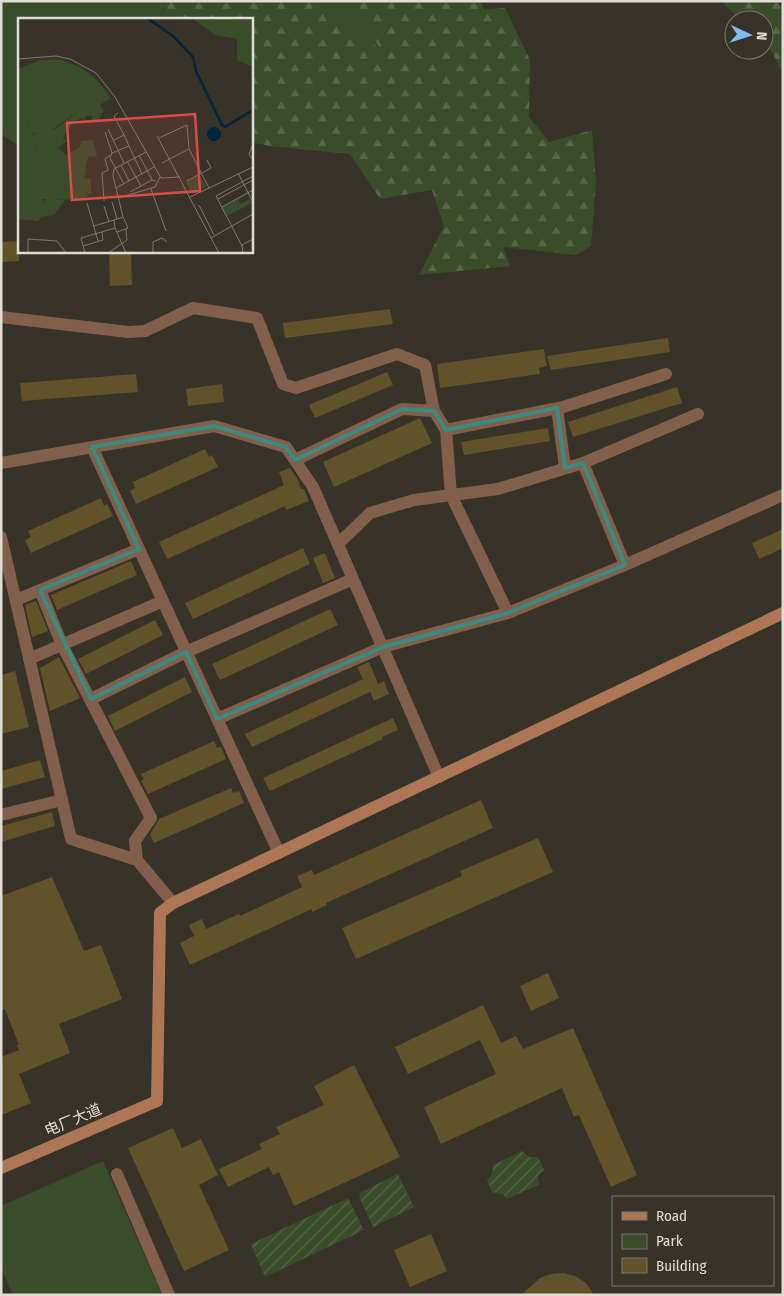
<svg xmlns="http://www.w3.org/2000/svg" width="784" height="1296" font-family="'Fira Sans Condensed','Noto Sans SC',sans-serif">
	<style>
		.green { fill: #394d2b }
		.forest { fill: url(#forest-firs) }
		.garden { fill: url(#garden-furrows) }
		.building { fill: #615229 }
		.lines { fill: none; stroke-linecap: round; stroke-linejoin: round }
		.street { stroke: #825f4b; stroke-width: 12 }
		.secondary { stroke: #ad7756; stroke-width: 12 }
		.marked { fill: none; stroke: #398b83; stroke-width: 4; stroke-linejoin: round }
		.labels { text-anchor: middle; stroke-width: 4.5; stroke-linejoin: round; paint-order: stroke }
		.street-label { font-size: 15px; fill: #e0ddd6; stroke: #383329 }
		.inset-river { fill: none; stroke: #00253c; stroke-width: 2.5 }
		.inset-road { fill: none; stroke: #7b776e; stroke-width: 1 }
		.view { fill: #d84c4b; fill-opacity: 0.15; stroke: #d84c4b; stroke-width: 2.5 }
		.inset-edge { fill: none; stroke: #e0ddd6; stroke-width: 2.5 }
	</style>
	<defs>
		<pattern id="forest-firs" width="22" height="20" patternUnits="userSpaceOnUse" patternTransform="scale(1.25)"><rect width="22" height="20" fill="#394d2b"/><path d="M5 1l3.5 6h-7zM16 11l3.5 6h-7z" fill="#556649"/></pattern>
		<pattern id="garden-furrows" width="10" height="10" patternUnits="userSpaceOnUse" patternTransform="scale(1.25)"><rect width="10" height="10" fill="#394d2b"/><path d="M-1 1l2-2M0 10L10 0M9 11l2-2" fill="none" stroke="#556649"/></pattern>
	</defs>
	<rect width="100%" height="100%" fill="#383329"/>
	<path class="green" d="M2,1H165L162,19H19V146L1,134Z
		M316,1H351L382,51Z
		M103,1161L162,1295H13L1,1268V1206Z"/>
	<path class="forest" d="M165,1H316L381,50L351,1H480L484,9L505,8L530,60L529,117L549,142L592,130L596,182L591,246L576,255L503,247L510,266L419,275L444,226L432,190L380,199L350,154L270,146L251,142V19H162Z
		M722,1H777L783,7V73L772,52L764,44V20H740Z"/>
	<path class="garden" d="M522,1151L529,1157H538L544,1170L538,1175L539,1185L507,1199L503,1194L492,1192L487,1180L492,1174L493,1165Z
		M398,1174L414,1207L373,1227L359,1197L361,1192Z
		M348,1198L364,1230L265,1277L251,1244Z"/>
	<path class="building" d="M19,241V261L1,262V242Z
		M109,251H131L132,285L110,286Z
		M390,309L393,324L285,338L283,323Z
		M668,338L670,352L551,370L547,356Z
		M544,349L547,366L539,368L540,374L440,388L437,364Z
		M387,372L393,385L315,418L309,405Z
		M136,374L138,392L22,401L20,383Z
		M222,384L224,402L188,406L186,389Z
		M677,387L682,403L573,437L568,422Z
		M420,418L432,443L334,487L323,462Z
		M548,428L550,441L464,455L461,442Z
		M205,449L209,457L212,455L218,467L136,504L130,491L135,488L133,482Z
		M290,468L297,478L301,489H304L309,501L286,510L285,506L167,559L159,542L284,485L279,472Z
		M101,498L104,506L107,504L113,516L31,553L25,540L31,537L28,531Z
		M783,529V548L759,559L752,543Z
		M303,548L310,564L193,619L185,603Z
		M325,553L335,578L323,583L313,558Z
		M131,561L137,575L57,610L51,595Z
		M36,601L48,631L32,637L25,605Z
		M330,609L338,625L220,680L212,664Z
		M155,620L163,635L86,674L78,659Z
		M59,657L80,698L50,711L40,668Z
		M369,662L378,684L384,681L389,694L374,701L370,692L252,747L245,734L363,679L357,667Z
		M15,671L29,727L1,734V675Z
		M185,677L192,692L115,731L108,716Z
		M393,718L398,730L382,737L383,739L270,791L263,778Z
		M214,741L217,748L221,747L226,759L148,794L141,781L144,779L141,774Z
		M40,760L45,777L1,789V771Z
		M231,788L233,793L239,791L244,803L154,843L150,834L159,819Z
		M481,800L493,828L326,903L327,905L312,912V909L190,965L180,943L194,936L189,925L202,919L206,929L239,914L240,916L302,887L297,876L312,870L314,875Z
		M52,812L55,826L1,842V826Z
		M538,838L553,872L356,959L342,928L462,876L460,871Z
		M52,877L84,951L101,945L122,999L59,1024L70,1053L19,1074L31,1103L1,1115V1057L19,1050L17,1045H19L5,1009L1,1010V896Z
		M548,973L559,998L531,1011L520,986Z
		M483,1005L501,1043L516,1036L523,1049L573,1028L637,1175L611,1187L579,1115L574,1117L562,1088L441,1144L424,1107L496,1074L480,1040L408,1074L395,1047Z
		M354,1065L400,1157L294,1206L279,1172L273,1175L269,1167L228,1187L219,1169L262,1149L259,1144L280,1134L276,1127L324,1105L314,1086Z
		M173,1128L182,1148L201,1139L218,1175L199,1185L229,1250L184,1271L128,1148Z
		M431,1234L447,1271L410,1287L394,1250Z
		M563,1273L575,1276L586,1283L594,1295H521L540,1278L551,1274Z"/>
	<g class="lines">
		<path class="street" d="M1,317L128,332L145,331L193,308L257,318L283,384L296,388L397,354L425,365L434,411
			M557,408L565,468
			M446,430L451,495L508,613
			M92,447L279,853
			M295,460L402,409L434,411L446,430L563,407L666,374
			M1,463L214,426L286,447L313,487L439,777
			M583,463L625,565L783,495
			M1,537L71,839L137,860L173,903
			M338,544L370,513L414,500L498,489L583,463L698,414
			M40,590L62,645L151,818L135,841L137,860
			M16,600L139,549
			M29,659L163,601
			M91,699L186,652L353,579
			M217,719L383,647L508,613L625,565
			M1,815L62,800
			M117,1174L169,1295"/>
		<path class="secondary" d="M1,1168L157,1101L160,913L173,903L783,613"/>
	</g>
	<path class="marked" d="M557,408L565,468L583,463L625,565L508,613L383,647L217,719L186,652L91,699L40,590L139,549L92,447L214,426L286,447L295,460L402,409L434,411L446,430Z"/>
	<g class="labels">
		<g class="street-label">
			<text transform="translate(73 1120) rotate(-23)" y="5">电厂大道</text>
		</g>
	</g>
	<g transform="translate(18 18)">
		<rect width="235" height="235" fill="#383329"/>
		<path d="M64,90L47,109L35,131L57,144L47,161L41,163L65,166V173L70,177L67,182L21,181L19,165L38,160L31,156L23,143L13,121L19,116L11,115L9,103L36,112ZM182,157L188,169L174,176L168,164ZM228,177L220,183L222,186L232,181L234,185L209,198L205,189Z" fill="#394d2b"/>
		<path d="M174,0H235V49L219,42V21L197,17ZM22,42H43L62,49L78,61L93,80L82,87L86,92L80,103L73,104L74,98H68L66,102L63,100L54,106L45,120L49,123L40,130L48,137L62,129L63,123L75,122L79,139L70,138L66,160L73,161V177L65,173V166H43L40,163L47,161L56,146L41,152L33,139L40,118L61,92L27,117L17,113L9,104L11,115L25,119L28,124L30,131L26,132L13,122L23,143L31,156L41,159L19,165L21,180L26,183L35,177L41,182H47L36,197L23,199L20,203L0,201V51Z" fill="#394d2b"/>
		<path d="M189 116a7 7 0 1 1 14 0a7 7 0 1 1-14 0Z" fill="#00253c"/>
		<path class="inset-river" d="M129,0L155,18L175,39L178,53L204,107L207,109L235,92"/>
		<path class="inset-road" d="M0,41L38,38L52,41L78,55L97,79L143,160L162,159M90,111L106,145M87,114L94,135L92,140L106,166M106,117L124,156M139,118L201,235M141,120L169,107L171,131L191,170M96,122L106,117L96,98L100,95M235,126L231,136L235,142M94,135L111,128M121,137L134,162M109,143L123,168M144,145L171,131M103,147L111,163M220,155L235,184M169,163L193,150L189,142M98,170L136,149M133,171L148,213M112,174L134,162L138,163M172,179L235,149M100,180L137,169L142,159M200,181L235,162M86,183L84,155L90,152L87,141L92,137M94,184L99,201M69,185L80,223M181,187L196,217M86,188L91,204M204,189L235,172M76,208L96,202M97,210L108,235M99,214L110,210L105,199M193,220L235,196M65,228L85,222L84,214M224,228L198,178L235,158M10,235V221L39,223L48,235M67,235L63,220L97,210L96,202L105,199L95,158L96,151L128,134M90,235L109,222L108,211M135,235V224L144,220L149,224M225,235L224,227L235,221"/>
		<path class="view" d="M177,96L182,173L54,182L49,105Z"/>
		<rect width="235" height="235" class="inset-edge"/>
	</g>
	<rect width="784" height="1296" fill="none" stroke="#e0ddd6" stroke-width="5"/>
	<rect x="612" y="1196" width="162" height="90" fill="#383329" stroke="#7b776e"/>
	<rect x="622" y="1212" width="25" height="8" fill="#ad7756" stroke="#7b776e"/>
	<text x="656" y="1221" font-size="15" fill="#e0ddd6">Road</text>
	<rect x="622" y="1234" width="25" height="15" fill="#394d2b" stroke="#7b776e"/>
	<text x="656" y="1246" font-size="15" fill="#e0ddd6">Park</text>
	<rect x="622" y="1258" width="25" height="15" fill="#615229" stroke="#7b776e"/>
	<text x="656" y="1271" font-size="15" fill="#e0ddd6">Building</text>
	<g transform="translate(749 35) rotate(94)"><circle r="24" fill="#383329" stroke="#7b776e"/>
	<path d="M0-4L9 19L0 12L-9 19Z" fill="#81bcfa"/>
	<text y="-8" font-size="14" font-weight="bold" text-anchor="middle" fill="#e0ddd6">N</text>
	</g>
</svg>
